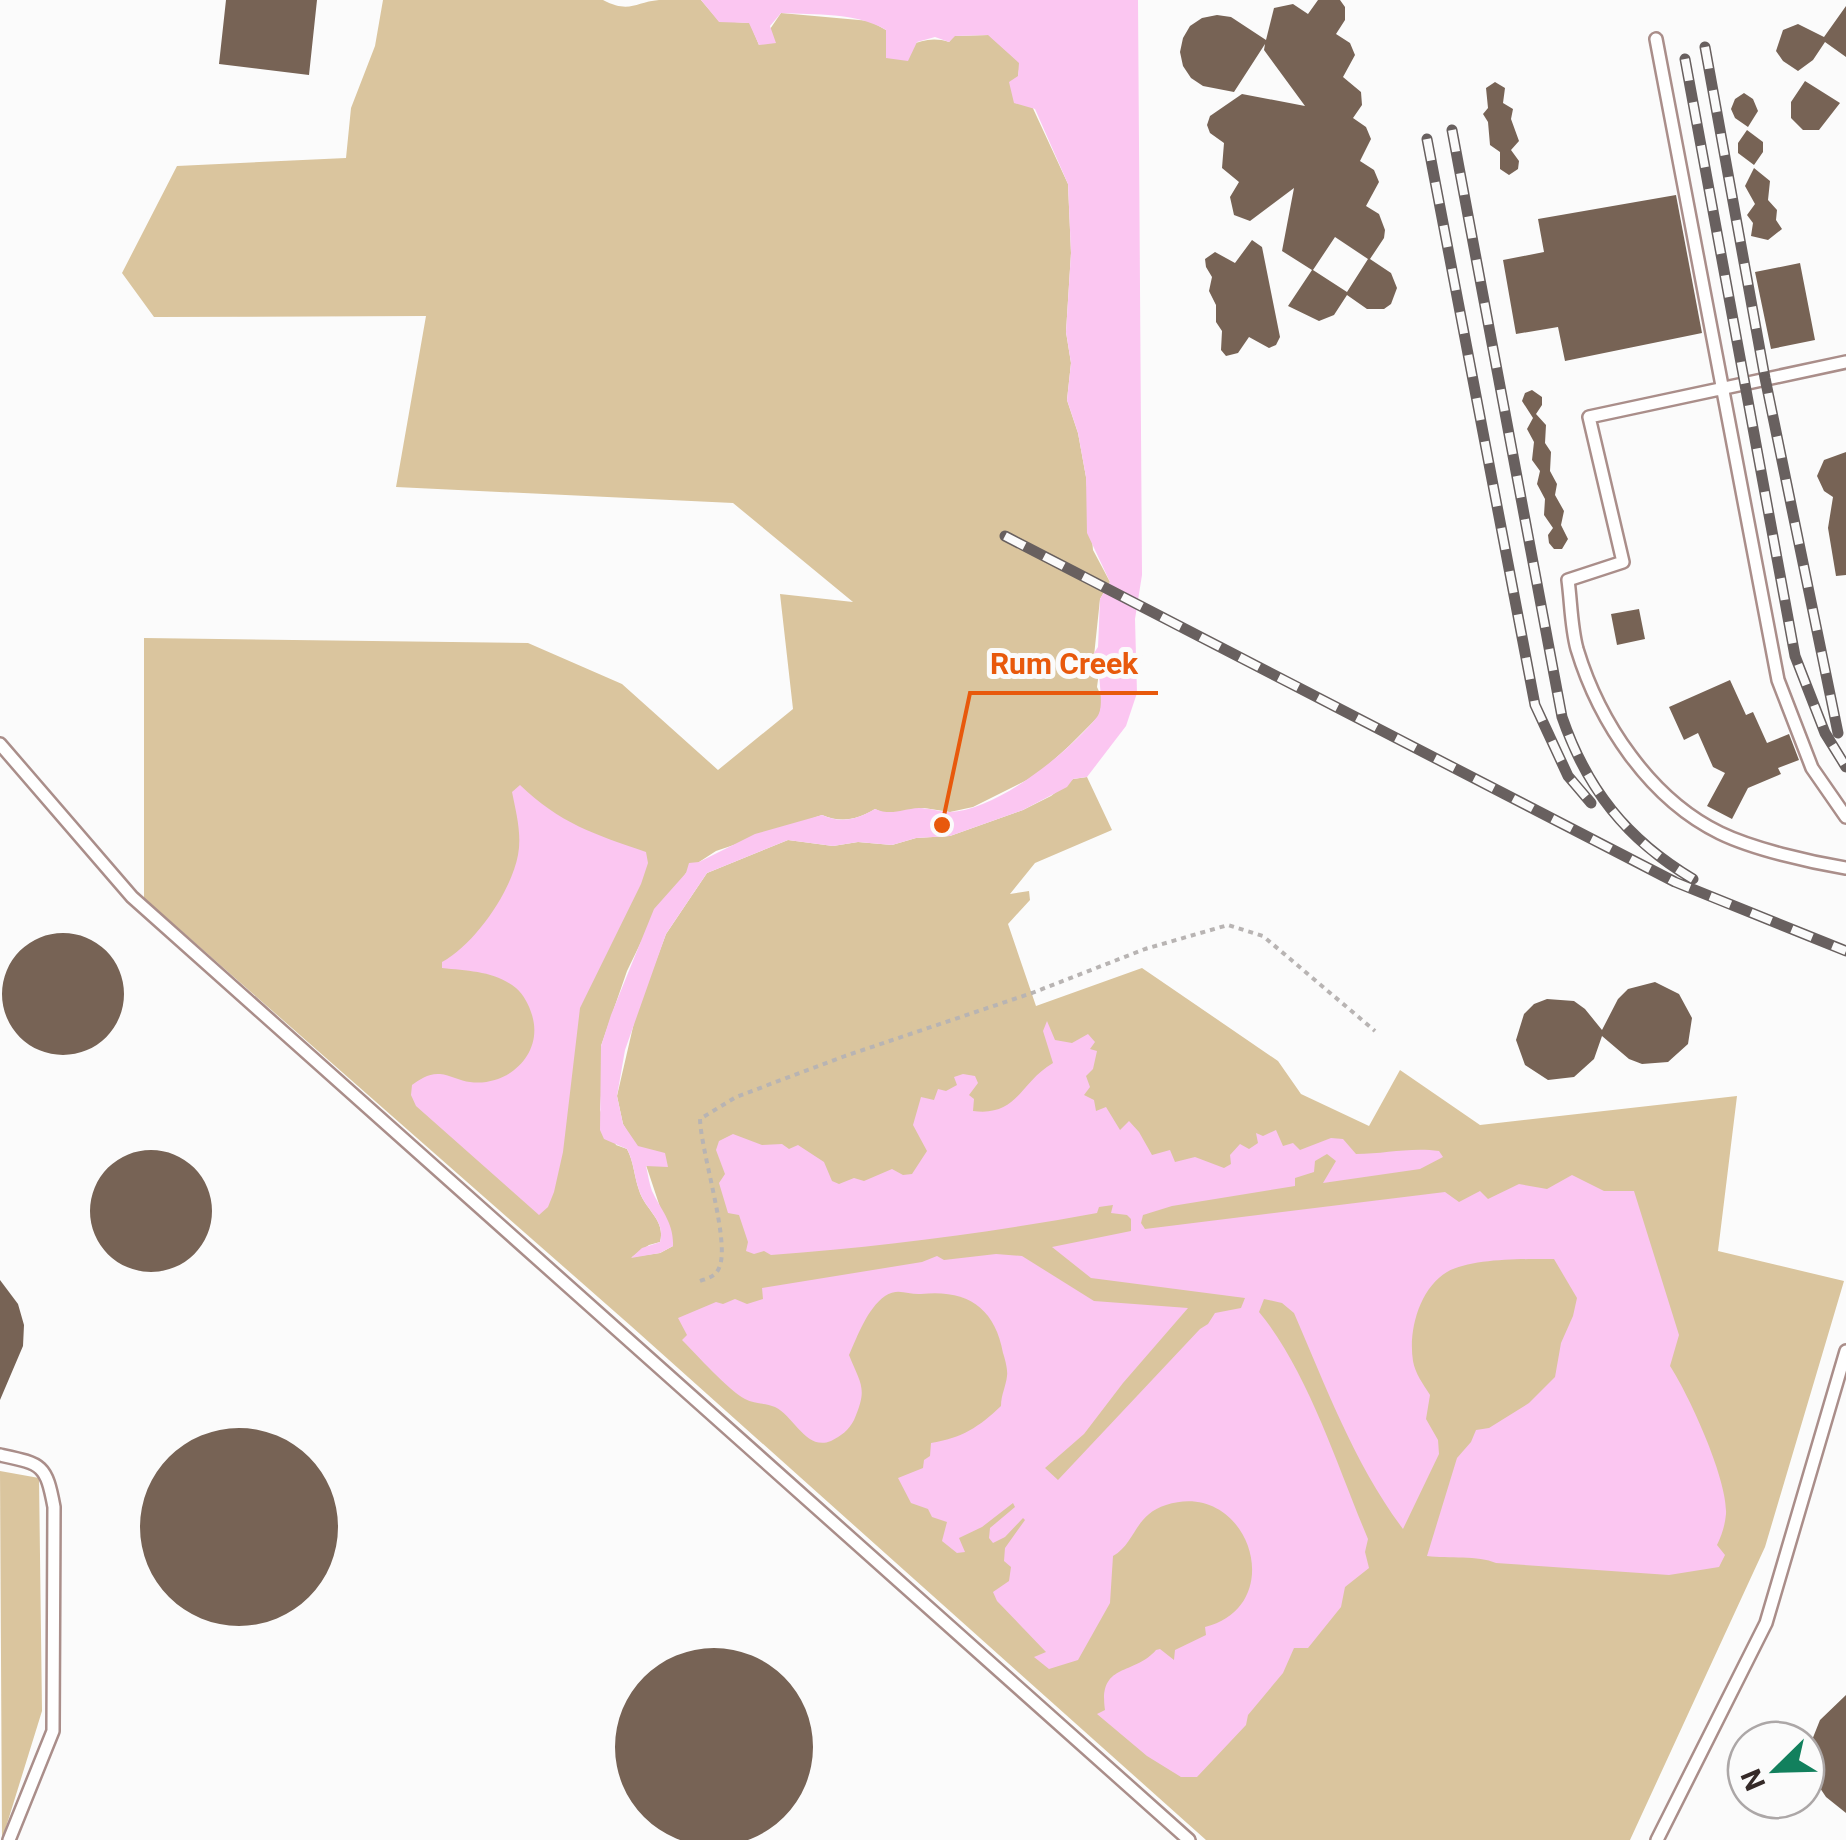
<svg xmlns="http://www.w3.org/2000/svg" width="1846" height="1840" font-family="Roboto,sans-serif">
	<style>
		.green { fill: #dac59e }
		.water { fill: #fbc6f1 }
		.building { fill: #776355; fill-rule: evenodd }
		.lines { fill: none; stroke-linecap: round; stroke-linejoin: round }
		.lane-casing { stroke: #aa8e8a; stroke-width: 16 }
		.path { stroke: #b8b4b3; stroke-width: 4; stroke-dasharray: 5 5; stroke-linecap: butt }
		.lane { stroke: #fff; stroke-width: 11 }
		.rail-casing { stroke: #68605f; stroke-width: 11 }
		.rail { stroke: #fbfbfb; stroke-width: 8; stroke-dasharray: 22; stroke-linecap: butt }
		.leader { fill: none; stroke: #e8590c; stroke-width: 4 }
		.callout-dot { fill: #e8590c; stroke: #fbfbfb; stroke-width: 4 }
		.callout-label { font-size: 30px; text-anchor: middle; font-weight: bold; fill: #e8590c; stroke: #fbfbfb; stroke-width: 10; stroke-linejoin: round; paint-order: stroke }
	</style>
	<rect width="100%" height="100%" fill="#fbfbfb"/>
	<path class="green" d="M383,0H603C630,14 635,2 659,0C673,0 687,0 701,0L719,21L750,23L759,45L781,13L870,21L886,30V57C907,47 925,34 949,42L954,36L989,35L1020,63L1018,76L1068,184L1071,253L1066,332L1071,363L1067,400L1078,433L1086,477L1093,550L1110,582L1100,599L1094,656L1100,665L1097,687L1103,700L1099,716L1069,746L1037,775L973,807L950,812L924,808L888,815L875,809C857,820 841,823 822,815L716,851L699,862L686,873L641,942L627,971L601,1046L603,1066L600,1110L616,1145L627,1149C634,1162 634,1176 639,1190C645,1210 666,1220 660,1242L649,1245L632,1257L660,1253L673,1246L646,1165L623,1124L617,1096L636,1014L666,934L707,873L788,840L833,846L858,842L892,845L916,838L950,836L1023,810L1051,796L1073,779L1087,777L1112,830L1035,863L1010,894L1029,891L1030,900L1008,924L1036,1006L1142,968L1278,1061L1301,1094L1369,1126L1400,1070L1480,1125L1737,1096L1718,1251L1844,1281L1765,1547L1630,1840H1206L631,1326L144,898V638L528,643L622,684L718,770L793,709L780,594L853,602L733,503L396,487L426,316L154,317L122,273L177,166L346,158L351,108L375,46Z
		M0,1471L39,1478L42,1711L2,1840Z"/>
	<path class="water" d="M697,0H1138L1142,575L1135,619L1137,693L1126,726L1087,777L1073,779L1067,787L1023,810L950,836L916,838L892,845L858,842L833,846L788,840L707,873L666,934L625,1050L617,1096L623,1124L638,1146L665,1153L668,1167L646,1166C648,1174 649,1183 652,1191C661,1210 674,1223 673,1246L660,1253L631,1258L642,1248L660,1242C666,1220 645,1210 639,1190C634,1176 634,1162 627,1149L604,1139L600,1130L601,1046L611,1015L654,909L686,873L689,863L699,862L755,834L822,815C841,824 858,819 875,809C892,816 902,809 919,808C930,808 940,812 950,812C997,810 1068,753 1097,717C1105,707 1098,681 1099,666L1090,659L1098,647L1100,599L1110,582L1087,533L1086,477L1078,433L1067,400L1071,363L1066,332L1071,253L1068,184L1035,109L1014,103L1009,82L1018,76L1019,63L988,35L955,36L949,42L935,37L917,42L908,61L886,58V30C856,12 815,15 781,13L770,26L776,43L759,45L749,23L719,22L701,0Z
		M520,785C559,823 596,835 646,852L648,863L641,884L580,1008L563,1152L554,1192L548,1207L539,1215L416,1106L411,1095L412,1085C420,1079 429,1073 440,1074C450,1075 460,1081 470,1082C508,1087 544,1054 532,1015C529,1005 524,995 516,988C495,971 469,971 442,968V962C475,944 511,892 518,855C522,834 516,812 512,792Z
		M1047,1021L1055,1040L1072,1043L1088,1034L1095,1042L1090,1049L1097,1051L1093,1069L1086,1076L1090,1087L1084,1095L1094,1100L1096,1111L1106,1107L1120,1130L1129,1121L1139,1132L1152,1155L1170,1150L1175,1162L1195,1157L1224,1168L1231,1164L1230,1155L1240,1144L1249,1149L1258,1143L1256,1133L1263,1136L1276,1130L1283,1146L1293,1143L1300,1150L1331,1138L1343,1139L1356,1154C1385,1154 1410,1147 1439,1151L1443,1157L1420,1169L1323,1183L1336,1161L1327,1154L1315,1161L1314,1172L1295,1178V1186L1172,1206L1143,1215L1141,1223L1145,1229L1445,1192L1459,1202L1480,1191L1488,1199L1519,1184L1547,1189L1572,1175L1604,1191H1634L1679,1335L1670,1366C1689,1395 1728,1480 1726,1514C1725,1525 1722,1535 1717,1545L1725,1555L1719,1567L1669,1575L1496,1563C1478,1555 1449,1559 1427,1556L1457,1458L1471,1442L1476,1430L1489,1428L1529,1403L1555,1377L1561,1343L1573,1316L1577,1298L1554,1259C1526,1259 1472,1258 1447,1272C1420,1288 1408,1330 1413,1361C1415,1373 1423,1384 1430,1395L1426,1419L1438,1440L1439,1454L1403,1529C1355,1465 1326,1387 1294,1313L1282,1303L1264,1299L1259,1312C1308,1371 1338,1468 1368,1539L1365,1552L1369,1568L1345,1587L1341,1607L1308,1648H1294L1283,1673L1248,1715L1246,1725L1197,1777H1181L1147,1756L1097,1714L1105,1710C1098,1662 1134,1676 1156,1650L1160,1649L1174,1660L1175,1650L1206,1635L1205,1627C1291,1605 1248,1478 1166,1505C1134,1515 1136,1543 1113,1556L1110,1603L1078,1660L1049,1669L1034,1657L1046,1652L997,1601L993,1592L1009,1581L1011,1567L1004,1561L1005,1548L1025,1520L1023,1518L1005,1537L993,1543L989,1538L990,1528L1015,1507L1013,1503L982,1527L959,1538L965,1552L957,1553L942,1541L947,1522L932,1517L928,1509L911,1503L898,1478L923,1468L924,1460L930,1456L931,1443C962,1438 979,1427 1001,1406C1001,1395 1006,1386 1007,1376C1008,1370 1005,1359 1003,1353C995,1307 966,1289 921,1294C908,1295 898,1287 885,1296C867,1309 858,1335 849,1355C861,1385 868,1388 854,1420C849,1430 841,1436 831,1441C806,1451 795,1417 775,1407C766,1403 754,1404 745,1399C728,1390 697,1355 682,1340L687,1335L678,1318L716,1302L723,1304L735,1299L747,1304L763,1299L762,1288L922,1262L937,1256L944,1260L996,1254L1022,1256L1094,1301L1188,1308L1123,1383L1084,1434L1045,1468L1058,1480L1200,1329L1208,1324L1215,1313L1241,1308L1245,1298L1091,1278L1052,1247L1131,1231V1219L1127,1215L1111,1213L1113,1205L1099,1207L1097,1213C989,1233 881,1247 771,1255L764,1251L754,1254L746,1251L748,1242L739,1215L728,1213L719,1183L725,1174L716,1150L719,1141L733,1134L762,1145L782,1144L789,1149L798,1145L824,1162L832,1181L839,1184L854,1178L864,1181L892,1169L903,1175L912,1174L927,1151L913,1125L921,1097L934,1100L938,1089L946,1091L957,1085L954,1077L963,1074L975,1076L978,1083L969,1095L974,1099L973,1111C1018,1117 1020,1082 1053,1063L1043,1031Z"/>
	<path class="building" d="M226,0H317L309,75L219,64Z
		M1318,0H1340L1345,7V20L1336,34L1350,43L1355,55L1343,77L1361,92L1362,105L1353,118L1366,127L1371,139L1360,161L1374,170L1379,182L1366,206L1379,214L1385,230L1384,238L1370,259L1391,273L1397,288L1391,304L1384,309H1367L1347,295L1334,315L1319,321L1288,306L1312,270L1282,251L1294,188L1250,221L1234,215L1230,197L1239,182L1222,168L1224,143L1210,133L1207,125L1210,116L1242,94L1305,106L1264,50L1265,44L1234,92L1203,86L1191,78L1183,66L1180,52L1183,38L1190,26L1202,18L1217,15L1231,17L1266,40L1274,8L1293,4L1308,14ZM1335,237L1368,259L1347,292L1313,270Z
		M1846,6V57L1825,42L1813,60L1798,71L1783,61L1776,51L1783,30L1798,24L1824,37Z
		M1805,81L1840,103L1819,130H1803L1791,118V102Z
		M1495,82L1505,88L1503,103L1513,109L1511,119L1519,141L1511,150L1519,161L1518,169L1509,175L1500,169V152L1490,145L1488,122L1483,114L1488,108L1486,88Z
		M1744,93L1753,99L1758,111L1748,127L1735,118L1731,109L1735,99Z
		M1747,130L1763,142V152L1754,165L1738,153V143Z
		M1754,168L1770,181L1768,200L1777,210L1776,220L1782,229L1768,240L1751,236L1753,223L1747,215L1755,204L1745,186Z
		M1676,195L1702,333L1565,361L1558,327L1516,334L1503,260L1544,252L1538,219Z
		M1252,240L1262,247L1280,337L1276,345L1269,348L1249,337L1238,353L1226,356L1221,350L1222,331L1216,322V305L1209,291L1212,277L1206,267L1205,259L1215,252L1235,263Z
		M1800,263L1815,340L1771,349L1755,272Z
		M1532,390L1542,397V405L1536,414L1546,425L1545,443L1551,452L1550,471L1557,484L1555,495L1564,511L1561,525L1568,539L1562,549H1554L1549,543L1548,535L1553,528L1544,515L1545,499L1537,484L1540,471L1532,460L1534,442L1527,429L1533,418L1522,401L1525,393Z
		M1846,452V575L1836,576L1828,528L1833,497L1824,491L1817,476L1824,460Z
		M1639,609L1645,639L1617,645L1611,614Z
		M1730,680L1746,715L1753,712L1767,743L1789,734L1799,760L1778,768L1781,774L1748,788L1732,819L1707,806L1725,773L1713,767L1698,733L1684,740L1669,707Z
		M2 994a61 61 0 1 1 122 0a61 61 0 1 1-122 0Z
		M1655,982L1679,994L1692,1018L1688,1044L1668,1062L1642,1064L1629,1059L1602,1036L1594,1059L1574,1077L1548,1080L1525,1065L1516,1040L1524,1014L1534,1004L1547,999L1574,1001L1585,1009L1602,1030L1618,999L1628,989Z
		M90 1211a61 61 0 1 1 122 0a61 61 0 1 1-122 0Z
		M0,1280L18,1304L24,1325L23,1346L0,1400Z
		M140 1527a99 99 0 1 1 198 0a99 99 0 1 1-198 0Z
		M615 1747a99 99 0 1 1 198 0a99 99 0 1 1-198 0Z
		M1846,1695V1813L1826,1797L1816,1782L1810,1761L1812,1740L1820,1720Z"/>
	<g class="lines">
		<defs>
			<path id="lane" d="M1656,39L1778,680L1812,768L1846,817
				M1846,362L1589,417L1623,562L1568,580C1571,602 1571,627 1577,649C1599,722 1650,799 1720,833C1753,849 1809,862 1846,868
				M0,744L132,897L1189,1840
				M0,1455C42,1464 46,1464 54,1507L53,1731L9,1840
				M1657,1840L1766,1623L1846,1351"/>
		</defs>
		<use href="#lane" class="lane-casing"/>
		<path class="path" d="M700,1281C708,1278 715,1277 719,1268C731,1244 701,1153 700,1119L736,1097L845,1056L1032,993L1145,949L1228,925L1263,936L1375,1031"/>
		<use href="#lane" class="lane"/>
		<defs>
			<path id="rail" d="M1705,47L1765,378L1838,733
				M1685,59L1795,656L1825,733L1846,767
				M1452,130L1562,717C1587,789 1626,839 1693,879
				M1427,139L1535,705L1568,776L1591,803
				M1005,536L1675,882L1846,951"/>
		</defs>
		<use href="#rail" class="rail-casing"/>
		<use href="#rail" class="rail"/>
	</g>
	<path class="leader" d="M942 825L970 693H1158"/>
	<circle class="callout-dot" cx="942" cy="825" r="10"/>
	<g class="callout-label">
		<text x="1064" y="674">Rum Creek</text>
	</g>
	<g transform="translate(1776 1770) rotate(247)"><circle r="48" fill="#fbfbfb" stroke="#aca7a7" stroke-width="2.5"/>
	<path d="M0-8L18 38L0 25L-18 38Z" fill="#12805d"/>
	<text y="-15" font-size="28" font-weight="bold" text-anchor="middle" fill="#352a28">N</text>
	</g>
</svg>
